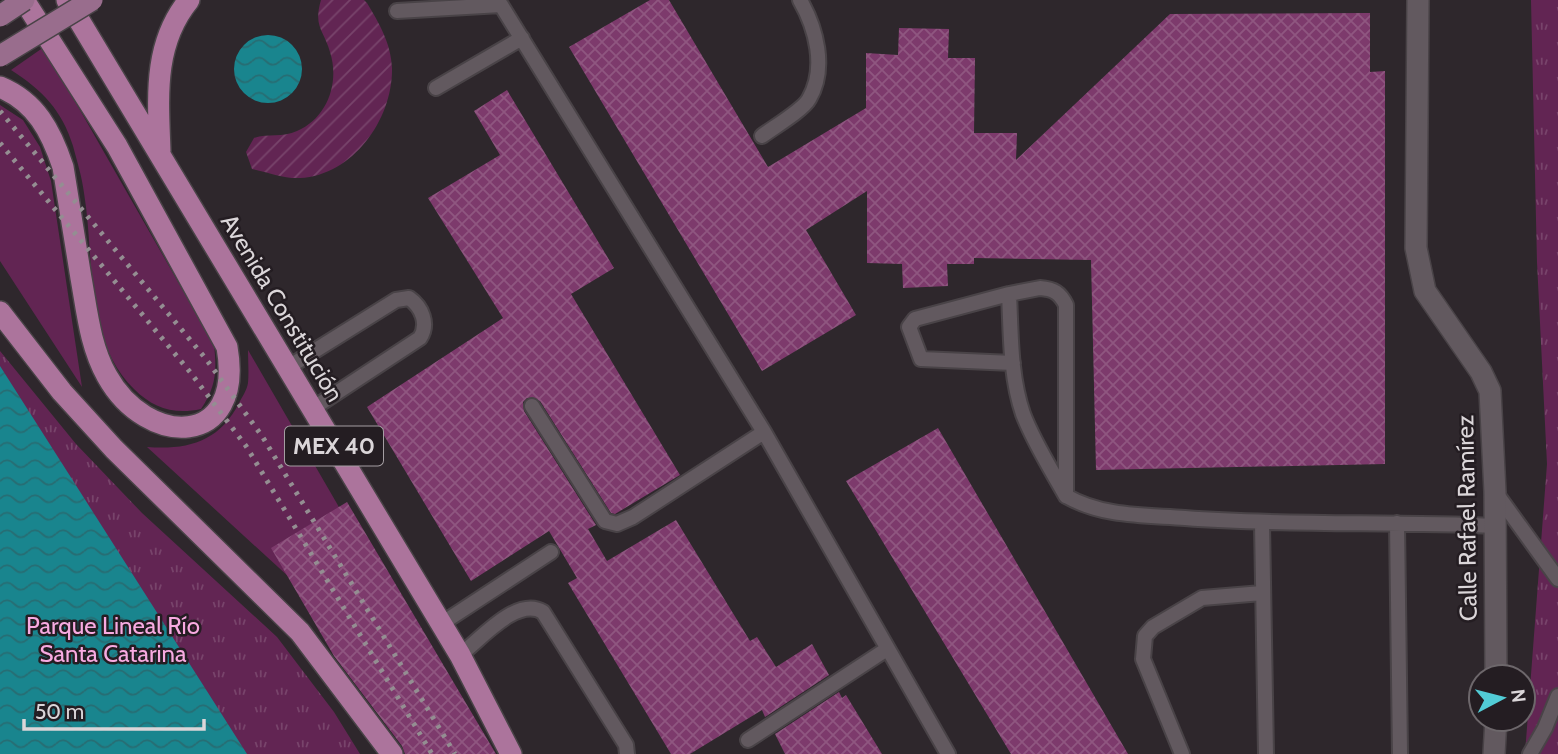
<svg xmlns="http://www.w3.org/2000/svg" width="1558" height="754" font-family="Cabin,sans-serif">
	<style>
		.grass { fill: #622553 }
		.park { fill: url(#park-tufts) }
		.garden { fill: url(#garden-furrows) }
		.water { fill: url(#water-waves) }
		.building { fill: url(#building-cross-hatch) }
		.lines { fill: none; stroke-linecap: round; stroke-linejoin: round }
		.service-casing { stroke: #494347; stroke-width: 18 }
		.minor-casing { stroke: #494347; stroke-width: 24 }
		.trunk-casing { stroke: #494347; stroke-width: 24 }
		.service { stroke: #62595f; stroke-width: 14 }
		.minor { stroke: #62595f; stroke-width: 21 }
		.trunk { stroke: #ac749c; stroke-width: 21 }
		.rail { stroke: #948e92; stroke-width: 5; stroke-dasharray: 3.5 7; stroke-linecap: butt }
		.primary-bridge-casing { stroke: #494347; stroke-width: 24; stroke-linecap: butt }
		.primary-bridge { stroke: #996d8d; stroke-width: 21 }
		.labels { text-anchor: middle; stroke-width: 5; stroke-linejoin: round; paint-order: stroke }
		.shield { fill: #241d22; stroke: #a49ea2; stroke-width: 2 }
		.shield-label { font-size: 23px; font-weight: bold; fill: #dbd6d9 }
		.street-label { font-size: 24px; fill: #dbd6d9; stroke: #241d22 }
		.park-label { font-size: 24px; fill: #f8aae1; stroke: #241d22 }
	</style>
	<defs>
		<pattern id="park-tufts" width="24" height="20" patternUnits="userSpaceOnUse" patternTransform="scale(1.75)"><rect width="24" height="20" fill="#622553"/><path d="M3 7l-1-3M5 7V3M7 7l1-3M15 17l-1-3M17 17v-4M19 17l1-3" fill="none" stroke="#78446b"/></pattern>
		<pattern id="garden-furrows" width="10" height="10" patternUnits="userSpaceOnUse" patternTransform="scale(1.75)"><rect width="10" height="10" fill="#622553"/><path d="M-1 1l2-2M0 10L10 0M9 11l2-2" fill="none" stroke="#78446b"/></pattern>
		<pattern id="water-waves" width="16" height="10" patternUnits="userSpaceOnUse" patternTransform="scale(1.75)"><rect width="16" height="10" fill="#19858e"/><path d="M0 5q4-4 8 0t8 0" fill="none" stroke="#276d73"/></pattern>
		<pattern id="building-cross-hatch" width="8" height="8" patternUnits="userSpaceOnUse" patternTransform="scale(1.75)"><rect width="8" height="8" fill="#7d3a6c"/><path d="M0 0l8 8M0 8l8-8" fill="none" stroke="#8f5680"/></pattern>
	</defs>
	<rect width="100%" height="100%" fill="#2e272c"/>
	<path class="grass" d="M44,47L214,345C217,371 216,387 201,409C174,415 153,408 134,389C83,338 95,258 84,193C82,177 77,161 73,146C62,110 42,90 11,70Z
		M0,105L23,120L40,147L51,181L82,387L0,261Z
		M248,350L482,754L147,447C188,450 219,442 239,403C242,397 247,390 248,383C249,373 248,360 248,350Z"/>
	<path class="park" d="M1531,0H1558V754H1525L1547,464L1537,262Z
		M0,351L76,444L142,513L277,637L334,712L360,754H0Z"/>
	<path class="garden" d="M321,0H364L367,3C379,23 391,43 392,68C393,118 354,175 300,178C285,179 267,172 252,169L246,152L254,138C268,133 283,138 297,131C327,118 340,83 330,52C324,30 313,27 321,0Z"/>
	<path class="water" d="M234 69a34 34 0 1 1 68 0a34 34 0 1 1-68 0Z
		M0,366L247,754H0Z"/>
	<path class="building" d="M650,0H669L768,167L866,108V53L898,55L899,28L949,29L948,58H975L974,133H1017L1016,160L1170,14L1370,13V72L1385,71V464L1096,470L1091,260L974,258V264H947L948,286L903,288L902,264L867,263V191L806,230L856,315L762,371L569,47Z
		M507,90L614,268L571,294L680,475L615,514L611,513L540,401L527,398L523,402L524,411L596,525L588,529L607,561L676,520L750,641L757,637L776,667L812,644L829,675L765,717L762,710L690,754H671L568,583L577,578L549,531L471,581L367,407L503,318L428,198L500,155L474,111Z
		M938,428L1128,754H1011L846,481Z
		M347,502L496,754H405L402,746L334,656L271,548Z
		M839,692L842,698L846,695L882,754H785L775,734Z"/>
	<g class="lines">
		<defs>
			<path id="service" d="M397,11L501,5L764,432L948,754
				M436,88L522,38
				M762,136C774,127 803,110 809,99C827,68 816,28 800,0
				M1040,288C1054,289 1060,293 1066,305V496C1051,469 1034,443 1023,414C1010,376 1011,334 1009,294Z
				M1009,294L915,319L909,327L921,359L1013,363
				M287,368L396,300L409,298C422,307 429,324 420,338L312,409
				M532,406L605,521L617,524L633,517L764,432
				M1496,493L1558,579
				M1066,496C1103,517 1144,515 1185,518C1289,526 1392,521 1495,526
				M1397,523L1400,754
				M1262,524L1266,754
				M441,624L551,552
				M460,655C481,639 517,596 543,612L626,745L627,754
				M748,740L887,649
				M1182,754L1143,659L1145,636L1153,627L1202,598L1262,593
				M1530,754L1545,728L1558,696"/>
			<path id="minor" d="M1418,0L1416,248L1425,291L1481,372L1490,391L1495,492L1496,677
				M1494,754L1496,719"/>
			<path id="trunk" d="M67,0L460,655L511,754
				M0,87C36,102 51,131 63,167C69,204 75,241 81,278C87,311 90,346 107,376C147,448 245,449 227,347L117,146L24,0
				M160,151C158,97 153,44 189,0
				M0,312L62,392L114,449L300,632L392,754"/>
		</defs>
		<use href="#service" class="service-casing"/>
		<use href="#minor" class="minor-casing"/>
		<use href="#trunk" class="trunk-casing"/>
		<use href="#service" class="service"/>
		<use href="#minor" class="minor"/>
		<use href="#trunk" class="trunk"/>
		<path class="rail" d="M0,111L206,359L262,436L455,754
			M0,143L190,372L246,446L432,754"/>
		<defs>
			<path id="primary-bridge" d="M0,16L24,0
				M0,56L92,0"/>
		</defs>
		<use href="#primary-bridge" class="primary-bridge-casing"/>
		<use href="#primary-bridge" class="primary-bridge"/>
	</g>
	<g class="labels">
		<rect class="shield" x="285" y="426.5" width="98" height="39" rx="5"/>
		<g class="shield-label">
			<text x="334" y="454">MEX 40</text>
		</g>
		<g class="street-label">
			<text transform="translate(282 308) rotate(59)" y="8">Avenida Constitución</text>
			<text transform="translate(1467 518) rotate(-91)" y="8">Calle Rafael Ramírez</text>
		</g>
		<g class="park-label">
			<text x="113" y="634">Parque Lineal Río<tspan x="113" dy="28">Santa Catarina</tspan></text>
		</g>
	</g>
	<g transform="translate(1502 698) rotate(83)"><circle r="33" fill="#241d22" stroke="#6d676b" stroke-width="2"/>
	<path d="M0-5L12 26L0 18L-12 26Z" fill="#52ccd6"/>
	<text y="-10" font-size="19" font-weight="bold" text-anchor="middle" fill="#dbd6d9">N</text>
	</g>
	<path d="M24 719v10h180v-10" fill="none" stroke="#dbd6d9" stroke-width="3.5"/>
	<text x="35" y="719" font-size="21" fill="#dbd6d9" stroke="#241d22" stroke-width="5" paint-order="stroke">50 m</text>
</svg>
